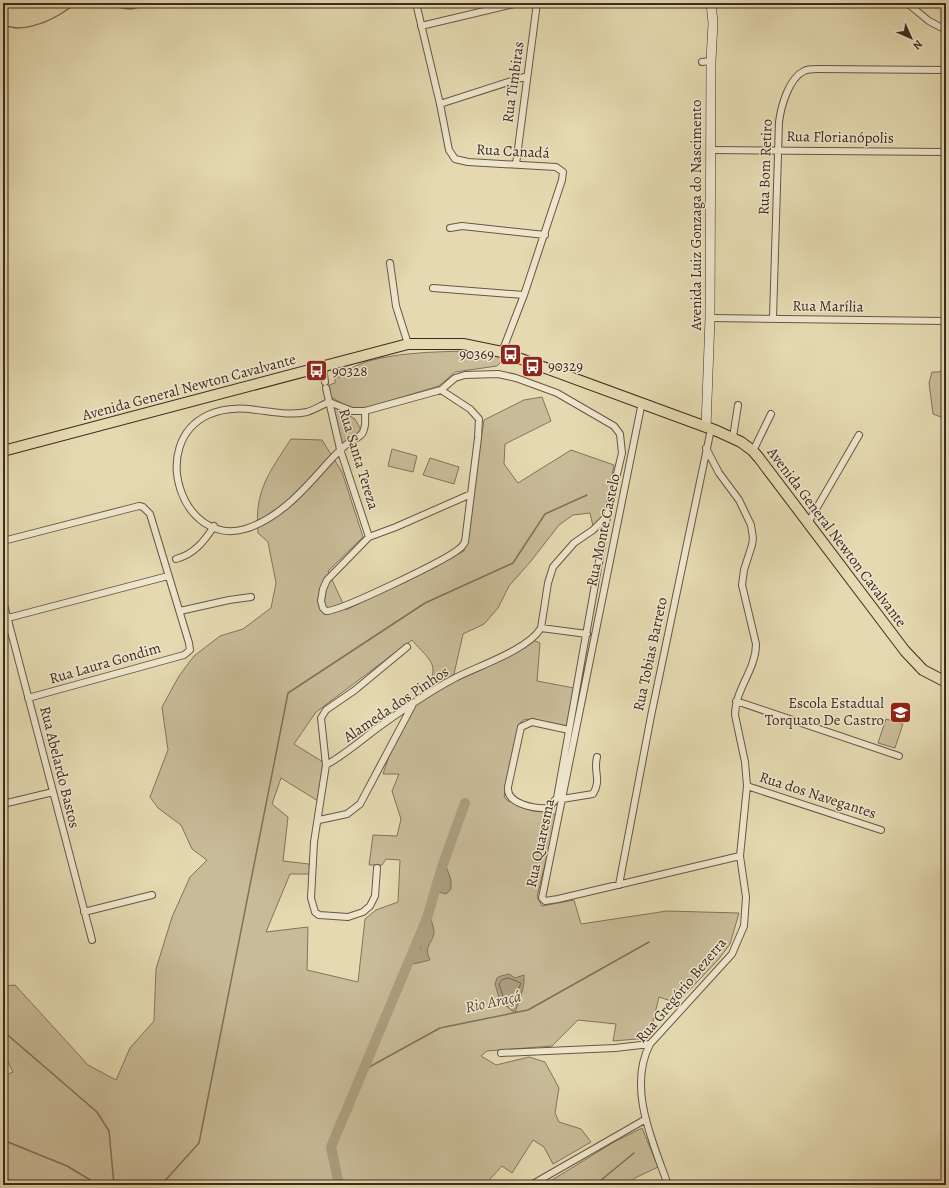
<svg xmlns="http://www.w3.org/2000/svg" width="949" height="1188" font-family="Alegreya,serif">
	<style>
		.green { fill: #c8bb98; stroke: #83735c }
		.water { fill: #ac9e7f; stroke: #807059 }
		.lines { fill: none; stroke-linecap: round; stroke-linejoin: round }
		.shore { stroke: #756450; stroke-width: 1 }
		.stream { stroke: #807059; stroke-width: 1.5 }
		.river { stroke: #ac9e7f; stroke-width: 10 }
		.street-casing { stroke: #685644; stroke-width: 8 }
		.secondary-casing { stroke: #3e2b20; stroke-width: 10 }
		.primary-casing { stroke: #3e2b20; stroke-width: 12 }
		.street { stroke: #ede6cc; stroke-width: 6 }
		.secondary { stroke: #ede6cc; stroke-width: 9 }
		.primary { stroke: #e4d9b0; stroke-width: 10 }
		.labels { text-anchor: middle; stroke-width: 3; stroke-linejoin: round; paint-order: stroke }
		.street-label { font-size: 15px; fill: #3e2b20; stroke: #ede6cc }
		.poi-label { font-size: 15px; fill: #3e2b20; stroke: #ede6cc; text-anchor: end }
		.water-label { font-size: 16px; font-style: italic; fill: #5a4838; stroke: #ede6cc }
	</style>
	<rect width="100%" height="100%" fill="#e4d9b0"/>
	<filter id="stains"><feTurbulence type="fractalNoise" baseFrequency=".005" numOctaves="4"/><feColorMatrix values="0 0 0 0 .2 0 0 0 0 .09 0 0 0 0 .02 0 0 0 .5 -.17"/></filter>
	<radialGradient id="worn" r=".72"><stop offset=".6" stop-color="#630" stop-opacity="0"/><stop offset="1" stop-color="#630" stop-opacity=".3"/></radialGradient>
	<path class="green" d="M467,351L507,356L497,366L455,372L439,386L375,405L353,410L331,397L329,385L335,383V377H340C361,352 435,352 467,351Z
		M946,370V419L933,414L929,383L932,372H938Z
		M542,397L551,421L505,444L504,464L518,483L571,450L614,465L605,515L593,526L590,513L573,515L559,525L531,561L509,586L498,608L484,624L463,634L454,674L426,693C440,663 432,663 412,640L316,712L294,744L323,762L318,801L281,778L272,804L288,817L283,861L309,864L310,874H290L266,932L308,927L307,970L358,982L365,919L376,910L398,902L400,860L386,859L382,865H369L373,835L397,836L401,819L392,791L399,774H383L390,753L415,705L456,680L533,640L540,643L537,681L574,688L567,728L525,719L521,722L504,797L508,801L557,815L537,897L542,906L574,900L581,924L667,911L739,913L730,944L718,960L677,1003L659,997L649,1038L613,1041L616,1024L578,1020L552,1046L487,1051L481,1056L496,1065L529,1057L545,1062L559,1088L555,1113L559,1122L581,1129L591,1142L553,1164L544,1147L533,1140L512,1173L502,1166L490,1179L489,1185H3V1076L13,1072L3,1052V986L15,985L88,1065L116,1080L130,1048L154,1021L156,969L172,917L190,877L207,860L192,849L181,825L158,808L150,797L168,750L162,707L179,676L194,656L220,636L243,629L271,608L276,583L268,542L258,533C254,491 269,473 291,439L322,440L342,472L363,537L328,571L346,610L464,551L484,420L524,400Z
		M335,407L355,419L361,430L358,435L341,447L333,408Z
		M392,449L417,456L413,472L388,466Z
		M430,458L459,467L454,484L423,475Z
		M886,719L903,724L895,748L878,743Z
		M642,1128L658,1167L635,1178L626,1185H544L614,1142Z"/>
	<path class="water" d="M448,861L446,866L451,880V889L446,894L435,891L433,881L444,871L443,864Z
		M427,918L431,919C432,923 434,928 434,932C433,944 423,945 430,960L405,966L421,947C418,937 421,927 427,918Z
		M509,974L515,978L524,975C525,988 519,1000 515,1013L500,1001L495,984L497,978L501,976Z"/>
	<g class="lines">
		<path class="shore" d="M508,978L521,983L512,1004L504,999L499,984L502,980Z"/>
		<path class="stream" d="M106,3C117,7 134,14 144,3
			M3,27C8,25 13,28 18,28C39,27 60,16 76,3
			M3,1031L97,1112L109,1131L114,1185
			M362,1071L440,1028L528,1010L649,942
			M3,1140L67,1166L92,1181V1185
			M161,1185L199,1143L288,693L425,603L513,563L545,514L587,495
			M595,1185L634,1153"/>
		<path class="river" d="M339,1185L331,1147L427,918L443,864L465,803"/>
		<defs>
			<path id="street" d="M416,3L440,104L449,150L455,159L468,162L556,167L563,172L562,180L524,295L502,352
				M907,3L929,21L946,30
				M421,26L518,3
				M702,62L711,61
				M440,104L527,76
				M710,150L946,152
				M516,164L537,3
				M450,228L462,226L545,235
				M390,263L396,306L408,344
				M433,288L524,295
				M710,318L946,321
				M773,318L779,122C781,106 789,78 804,71C808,69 813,69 817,69L946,70
				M323,367L325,382
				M326,388L340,449L369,537
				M441,390L470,409L479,419L478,438L465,542C463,545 462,547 459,549C446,560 339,612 326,611L323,608L321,601L323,589L327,580L369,537L396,527L471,494
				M642,402L542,898L545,901L558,899L740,856
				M365,411C365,417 366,424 364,429C363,436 356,438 351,441C341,448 333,457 325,466C303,491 278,519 245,529C182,547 148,443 208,415C242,399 275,419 307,412C314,410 322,405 329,402L352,411H365L441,390L455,378L465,375L498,374L516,378L557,393L614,426L620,434L622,453L607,516L593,530L574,543L553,567L548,583L541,628
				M733,437L738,405
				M753,451L771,414
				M808,523L859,435
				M3,541L139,506L143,507L150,514L189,643L190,650L184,655L28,698
				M176,559C194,554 204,542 214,526
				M3,601L92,940
				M180,611L229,600L251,597
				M8,618L168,576
				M736,701L899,756
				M569,730L532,722L521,727L508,787C506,804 535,809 548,808L557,798L607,517
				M326,765C344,755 359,742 376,729C401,711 428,692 455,678C478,666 528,650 541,628L587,634
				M747,786L881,830
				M562,799L593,794C602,779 593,773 597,757
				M3,804L53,792
				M319,820L347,814L360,804L412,706
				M377,868L375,896L370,906L363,912L348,917L319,915L315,912L311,898L314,842L326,765L321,718L326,710L355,690L407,647
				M619,885L651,716L711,429
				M84,912L152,895
				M501,1053L615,1048L650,1044
				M531,1185L646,1119
				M668,1185C653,1142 627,1088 650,1044L732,954L744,926L746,897L740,856L747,786L745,762L735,715C735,689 756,670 756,644L742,585L744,570L752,545L753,538L751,525L739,500L719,473L706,448"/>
			<path id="secondary" d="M706,427L710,318L711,61L713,23L711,3"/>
			<path id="primary" d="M3,451L408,344H463L502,352L717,431L741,442L753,451L759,458L905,651L923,670L946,682"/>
		</defs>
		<use href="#street" class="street-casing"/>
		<use href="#secondary" class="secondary-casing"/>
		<use href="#primary" class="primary-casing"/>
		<use href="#street" class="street"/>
		<use href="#secondary" class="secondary"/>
		<use href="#primary" class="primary"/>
	</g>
	<defs>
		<symbol id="bus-square" viewBox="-11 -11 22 22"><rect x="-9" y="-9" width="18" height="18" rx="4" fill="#8f2418" stroke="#ede6cc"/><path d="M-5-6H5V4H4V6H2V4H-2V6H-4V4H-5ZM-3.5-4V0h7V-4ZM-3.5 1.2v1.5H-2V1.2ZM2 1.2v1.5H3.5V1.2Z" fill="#fff"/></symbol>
		<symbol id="school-square" viewBox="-11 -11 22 22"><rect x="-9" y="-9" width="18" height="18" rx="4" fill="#8f2418" stroke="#ede6cc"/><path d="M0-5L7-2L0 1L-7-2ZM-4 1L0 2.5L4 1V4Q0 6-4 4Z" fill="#fff"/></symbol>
	</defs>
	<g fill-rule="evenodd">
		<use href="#bus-square" x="498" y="342" width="25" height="25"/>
		<use href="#bus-square" x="520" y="354" width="25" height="25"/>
		<use href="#bus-square" x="304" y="358" width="25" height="25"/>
		<use href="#school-square" x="888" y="700" width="25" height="25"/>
	</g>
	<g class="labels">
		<g class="street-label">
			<text transform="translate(513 82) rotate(-82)" y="5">Rua Timbiras</text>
			<text transform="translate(840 137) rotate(1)" y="5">Rua Florianópolis</text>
			<text transform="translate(513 151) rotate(3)" y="5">Rua Canadá</text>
			<text transform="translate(765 167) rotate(-88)" y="5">Rua Bom Retiro</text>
			<text transform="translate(696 215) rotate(-90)" y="5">Avenida Luiz Gonzaga do Nascimento</text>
			<text transform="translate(828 306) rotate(1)" y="5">Rua Marília</text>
			<text transform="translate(189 387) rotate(-15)" y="5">Avenida General Newton Cavalvante</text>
			<text transform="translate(359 459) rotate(73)" y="5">Rua Santa Tereza</text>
			<text transform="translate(603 530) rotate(-78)" y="5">Rua Monte Castelo</text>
			<text transform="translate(837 537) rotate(53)" y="5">Avenida General Newton Cavalvante</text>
			<text transform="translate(650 654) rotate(-78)" y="5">Rua Tobias Barreto</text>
			<text transform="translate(105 663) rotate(-16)" y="5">Rua Laura Gondim</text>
			<text transform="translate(396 704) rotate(-34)" y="5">Alameda dos Pinhos</text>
			<text transform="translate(60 767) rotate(76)" y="5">Rua Abelardo Bastos</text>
			<text transform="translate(818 795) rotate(18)" y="5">Rua dos Navegantes</text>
			<text transform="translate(540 843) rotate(-78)" y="5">Rua Quaresma</text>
			<text transform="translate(681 990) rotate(-50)" y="5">Rua Gregório Bezerra</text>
		</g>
		<g class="poi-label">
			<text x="494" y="359">90369</text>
			<text x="548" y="371" text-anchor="start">90329</text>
			<text x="332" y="376" text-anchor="start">90328</text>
			<text x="884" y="708">Escola Estadual<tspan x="884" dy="17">Torquato De Castro</tspan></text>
		</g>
		<g class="water-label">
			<text transform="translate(493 1001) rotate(-12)" y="6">Rio Araçá</text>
		</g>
	</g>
	<rect width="949" height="1188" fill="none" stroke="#e4d9b0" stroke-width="16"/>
	<rect x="4" y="4" width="941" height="1180" fill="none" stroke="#3e2b20" stroke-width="2"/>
	<rect x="8" y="8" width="933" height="1172" fill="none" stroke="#3e2b20"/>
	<g transform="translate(911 38) rotate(135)" stroke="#ede6cc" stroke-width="3" paint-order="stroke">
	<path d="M0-3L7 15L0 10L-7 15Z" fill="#3e2b20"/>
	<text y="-6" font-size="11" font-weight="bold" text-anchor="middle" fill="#3e2b20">N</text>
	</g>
	<rect width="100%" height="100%" filter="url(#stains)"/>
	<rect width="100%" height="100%" fill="url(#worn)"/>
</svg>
